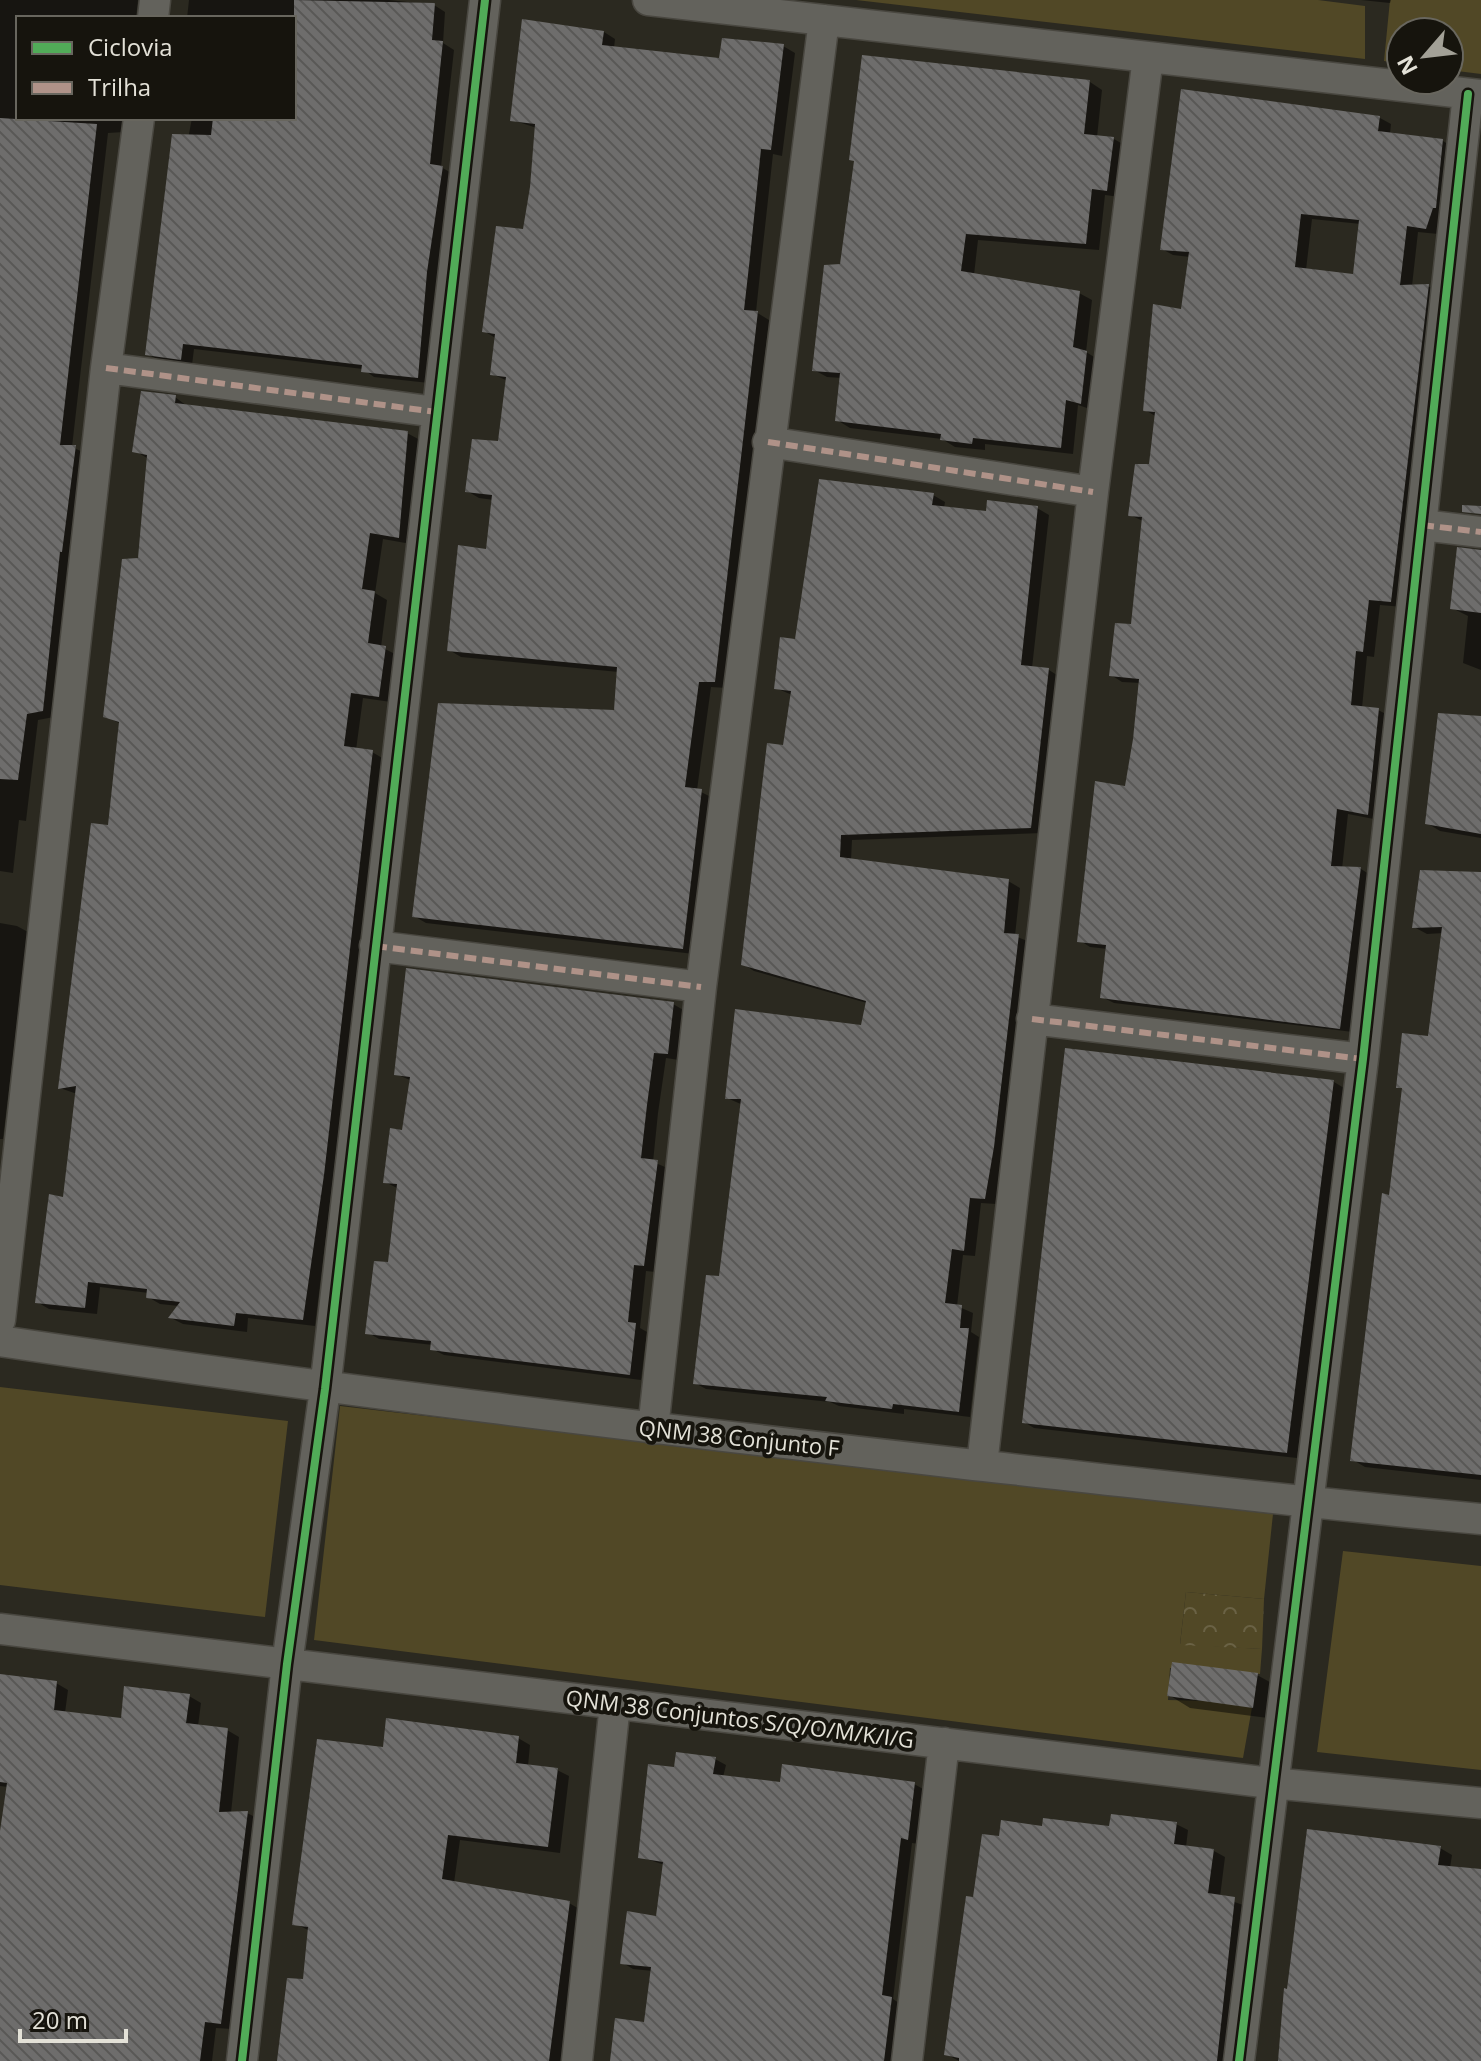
<svg xmlns="http://www.w3.org/2000/svg" width="1481" height="2061" font-family="'Open Sans',sans-serif">
	<style>
		.grass { fill: #514826 }
		.park { fill: url(#park-crowns) }
		.shadow { fill: #0007; fill-rule: evenodd }
		.building { fill: url(#building-back-hatch); fill-rule: evenodd }
		.lines { fill: none; stroke-linecap: round; stroke-linejoin: round }
		.street-casing { stroke: #494740; stroke-width: 33 }
		.street { stroke: #63625c; stroke-width: 30 }
		.quiet { stroke: #af9288; stroke-width: 6; stroke-dasharray: 12 6; stroke-linecap: butt }
		.cycleway-casing { stroke: #16140d; stroke-width: 13 }
		.cycleway { stroke: #51ab58; stroke-width: 8 }
		.labels { text-anchor: middle; stroke-width: 8; stroke-linejoin: round; paint-order: stroke }
		.street-label { font-size: 22px; fill: #e3e1d7; stroke: #16140d }
	</style>
	<defs>
		<pattern id="park-crowns" width="20" height="18" patternUnits="userSpaceOnUse" patternTransform="scale(2)"><rect width="20" height="18" fill="#514826"/><path d="M2 6a3 3 0 1 1 6 0M12 15a3 3 0 1 1 6 0" fill="none" stroke="#6a6245"/></pattern>
		<pattern id="building-back-hatch" width="6" height="6" patternUnits="userSpaceOnUse" patternTransform="scale(2)"><rect width="6" height="6" fill="#6e6d6c"/><path d="M-1 5l2 2M0 0l6 6M5-1l2 2" fill="none" stroke="#595856"/></pattern>
	</defs>
	<rect width="100%" height="100%" fill="#2b2920"/>
	<path class="grass" d="M856,0H1318L1365,6V59Z
		M1390,0H1481V74L1449,70V32H1401V64L1384,61Z
		M0,1387L288,1421L265,1617L0,1585Z
		M340,1406L1273,1514L1264,1599L1186,1592L1180,1644L1262,1649L1260,1674L1170,1668L1168,1700L1253,1702L1243,1758L314,1640Z
		M1343,1551L1481,1566V1770L1317,1752Z"/>
	<path class="park" d="M1186,1592L1264,1599L1262,1649L1180,1645Z"/>
	<path class="shadow" d="M0,0H138L136,18H18V118H125L124,132L108,133L72,447L87,454L54,717L38,720L26,821L19,820L13,873L0,871Z
		M189,0H389L434,5L445,12L443,43L454,50L441,167L453,174L429,383L374,377L363,369L194,349L192,365L159,360L147,354L192,118H294V18H187Z
		M1361,0H1391L1390,3Z
		M604,32L615,39L614,48L721,60L783,46L795,53L782,156L773,154L761,264L756,312L769,320L727,688L711,687L697,790L713,798L694,954L426,923L414,916L616,712L619,672L461,657L449,650L487,551L494,500L479,498L467,491L500,444L508,381L492,374L497,339L484,331L525,232L537,128L512,120Z
		M1090,82L1102,90L1097,137L1114,139L1126,146L1120,197L1105,195L1099,250L978,240L974,275L1079,293L1092,300L1086,352L1099,360L1093,410L1078,405L1073,454L985,444V450L955,447L942,439L850,428L837,420L842,378L827,377L814,370L842,266L855,162L851,159Z
		M1380,118L1391,124L1390,134L1443,141L1454,148L1438,234L1418,232L1412,286H1428L1440,292L1403,607L1380,605L1374,657L1367,656L1362,708L1378,710L1390,716L1379,820L1348,814L1342,869H1361L1372,876L1353,1032L1114,1003L1102,997L1108,949L1090,947L1079,940L1126,789L1141,683L1122,682L1111,675L1133,627L1143,521L1130,515L1151,466L1157,417L1145,410L1183,311L1190,257L1173,255L1162,249ZM1312,219L1361,224L1355,276L1306,270Z
		M175,397L187,406L407,433L420,440L411,544L383,539L375,593L387,600L381,647L397,655L391,702L363,698L356,750L372,752L384,759L315,1326L248,1318L247,1332L183,1324L171,1318L179,1306L160,1304L148,1297L149,1293L100,1287L97,1314L49,1309L37,1302L65,1199L77,1094L60,1088L110,827L121,724L105,716L140,560L147,458L135,451Z
		M933,495L945,502L944,508L988,513L1037,508L1049,515L1032,668L1049,670L1060,677L1042,833L852,840L851,860L1008,881L1020,888L1015,936L1030,942L996,1204L981,1203L975,1256L963,1255L957,1306L973,1313L971,1332L979,1337L970,1417L904,1409V1414L839,1406L830,1402L706,1389L695,1383L721,1278L743,1105L727,1098L862,1028L867,1003L754,971L743,964L792,695L776,688L797,641Z
		M1481,556V670L1463,663L1468,616L1452,608Z
		M1481,718V838L1440,831L1427,823Z
		M1481,874V1480L1365,1467L1353,1460L1391,1198L1404,1089L1399,1086L1429,1038L1444,933L1427,934L1414,927Z
		M0,923L17,926L28,932L3,1139H0Z
		M673,1004L685,1011L679,1060L666,1058L658,1113L653,1162L670,1169L656,1272L646,1271L640,1328L647,1332L641,1380L444,1355L432,1349L433,1345L379,1339L367,1332L390,1264L399,1189L385,1182L404,1132L412,1081L396,1074Z
		M1066,1050L1334,1082L1344,1088L1297,1458L1034,1428L1024,1422Z
		M1257,1675L1279,1687L1275,1719L1190,1708L1169,1695Z
		M0,1676L56,1683L68,1690L65,1713L122,1720L189,1696L201,1703L198,1726L227,1730L239,1737L231,1813H247L259,1819L232,2029L216,2028L212,2061H0V1857L8,1787L0,1786Z
		M518,1738L530,1745L528,1766L557,1770L569,1776L560,1853L460,1840L454,1883L569,1903L581,1910L562,2061H279L305,1981L310,1931L294,1923L385,1749Z
		M715,1759L726,1765L723,1777L782,1785L914,1784L925,1790L919,1844L912,1843L893,1999L902,2005L895,2061H612L645,2024L653,1971L633,1969L623,1963L658,1918L665,1865L640,1857L675,1769Z
		M1176,1824L1188,1830L1186,1847L1214,1851L1225,1857L1220,1897L1246,1906L1228,2061H959L946,2054L975,1899L1000,1839L1044,1828Z
		M1440,1848L1452,1855L1450,1868L1481,1871V2061H1280Z"/>
	<path class="building" d="M294,0L435,3L432,40L443,41L430,164L443,166L427,272L418,378L361,372L362,365L183,344L181,360L145,355L172,134L211,135L213,118H294Z
		M522,19L604,31L602,45L719,58L722,38L784,44L771,150L761,149L750,257L744,310L758,311L715,682H699L685,787L702,789L683,949L412,917L438,703L614,710L617,667L447,651L458,545L486,549L492,495L465,492L472,439L498,441L506,377L490,375L495,334L482,332L496,226L523,229L530,187L535,124L510,121Z
		M862,55L1090,80L1084,134L1114,137L1107,191L1092,189L1086,244L966,234L961,271L1080,291L1073,347L1087,351L1081,404L1066,400L1061,448L973,438L972,444L940,440L941,434L835,421L840,373L812,371L824,265L840,264L854,161L849,160Z
		M1181,89L1380,116L1378,131L1443,139L1436,208H1433L1426,229L1407,226L1400,285L1429,284L1391,602L1369,600L1363,652L1356,651L1351,705L1379,708L1368,815L1337,809L1331,866L1361,867L1340,1029L1100,998L1106,945L1077,942L1095,781L1125,786L1133,739L1139,679L1109,676L1115,623L1131,624L1142,517L1128,516L1135,464H1149L1155,412L1143,411L1153,304L1181,309L1189,252L1160,250ZM1301,214L1359,220L1353,274L1295,267Z
		M0,118L97,124L60,445H76L62,552H60L43,711L27,714L18,780L0,779Z
		M141,391L176,395L175,403L408,431L399,538L370,533L362,589L375,591L368,643L386,646L379,697L351,693L344,746L373,750L324,1175L303,1320L236,1313L234,1326L168,1318L180,1302L146,1298L147,1289L88,1282L85,1308L35,1303L49,1194L63,1197L76,1086L58,1089L91,823L108,825L119,722L103,717L122,559L138,558L147,455L132,452Z
		M819,479L934,493L932,505L986,511L987,500L1038,506L1021,665L1049,668L1031,828L841,835L840,857L1009,879L1004,933L1019,934L994,1147L985,1199L970,1198L964,1251L952,1249L945,1303L962,1305L960,1328H969L959,1412L893,1404L892,1409L825,1401L827,1397L693,1384L706,1275L719,1276L741,1099H725L735,1009L861,1025L866,1001L741,965L767,743L783,745L791,691L774,689L780,637L795,639Z
		M1462,505L1481,506V514L1462,512Z
		M1457,547L1481,550V613L1450,609Z
		M1438,713L1481,716V834L1425,824Z
		M1420,870L1481,872V1475L1350,1461L1382,1193L1389,1195L1402,1088H1396L1402,1033L1428,1036L1442,927L1412,928Z
		M406,968L674,1002L668,1054L654,1053L647,1105L641,1158L658,1160L644,1266L634,1265L628,1322L636,1323L630,1375L430,1350L431,1341L365,1334L374,1261L388,1262L397,1184L383,1183L390,1128L402,1130L410,1077L394,1075Z
		M1065,1048L1334,1080L1287,1453L1022,1423Z
		M1172,1662L1258,1673L1253,1708L1167,1696Z
		M0,1674L57,1681L54,1710L121,1718L124,1686L190,1694L186,1723L228,1728L219,1812L248,1811L221,2024L205,2022L200,2061H0V1831L7,1783L0,1782Z
		M386,1718L519,1736L516,1763L558,1768L548,1847L448,1835L442,1879L570,1901L549,2061H277L287,1978L303,1979L308,1927L292,1925L317,1739L383,1747Z
		M676,1752L716,1757L713,1774L780,1782L782,1764L915,1782L908,1840L901,1838L882,1995L892,1997L884,2061H610L615,2018L644,2022L651,1967L620,1964L627,1911L656,1916L663,1862L638,1858L648,1764L674,1767Z
		M1111,1814L1177,1822L1174,1844L1214,1849L1208,1893L1235,1897L1217,2061H959V2058L944,2055L966,1896L973,1897L982,1834L999,1836L1001,1820L1042,1826L1043,1818L1109,1826Z
		M1307,1829L1441,1846L1438,1865L1481,1869V2061H1278L1284,1988L1287,1989Z"/>
	<g class="lines">
		<defs>
			<path id="street" d="M648,0L1481,95
				M153,18L155,0
				M106,368L436,412
				M768,442L1093,492
				M1422,525L1481,532
				M375,946L701,987
				M1032,1019L1363,1059
				M0,1320L106,368L139,118
				M0,1341C324,1389 649,1428 974,1465C1143,1483 1312,1504 1481,1519
				M653,1429L701,987L824,20
				M982,1465L1093,492L1148,57
				M0,1629L1271,1783L1481,1803
				M242,2061L287,1664L325,1389L485,0
				M577,2061L615,1704
				M907,2061L944,1743
				M1239,2061L1363,1059L1468,94"/>
		</defs>
		<use href="#street" class="street-casing"/>
		<use href="#street" class="street"/>
		<path class="quiet" d="M106,368L436,412
			M768,442L1093,492
			M1422,525L1481,532
			M375,946L701,987
			M1032,1019L1363,1059"/>
		<defs>
			<path id="cycleway" d="M242,2061L287,1664L325,1389L485,0
				M1239,2061L1363,1059L1468,94"/>
		</defs>
		<use href="#cycleway" class="cycleway-casing"/>
		<use href="#cycleway" class="cycleway"/>
	</g>
	<g class="labels">
		<g class="street-label">
			<text transform="translate(739 1438) rotate(6)" y="8">QNM 38 Conjunto F</text>
			<text transform="translate(740 1719) rotate(7)" y="8">QNM 38 Conjuntos S/Q/O/M/K/I/G</text>
		</g>
	</g>
	<rect x="16" y="16" width="280" height="104" fill="#16140d" stroke="#68665e" stroke-width="2"/>
	<rect x="32" y="42" width="40" height="12" fill="#51ab58" stroke="#68665e" stroke-width="2"/>
	<text x="88" y="56" font-size="24" fill="#e3e1d7">Ciclovia</text>
	<rect x="32" y="82" width="40" height="12" fill="#af9288" stroke="#68665e" stroke-width="2"/>
	<text x="88" y="96" font-size="24" fill="#e3e1d7">Trilha</text>
	<g transform="translate(1425 56) rotate(242)"><circle r="38" fill="#16140d" stroke="#68665e" stroke-width="2"/>
	<path d="M0-6L14 30L0 20L-14 30Z" fill="#a3a197"/>
	<text y="-12" font-size="22" font-weight="bold" text-anchor="middle" fill="#e3e1d7">N</text>
	</g>
	<path d="M20 2029v12h106v-12" fill="none" stroke="#e3e1d7" stroke-width="4"/>
	<text x="32" y="2029" font-size="24" fill="#e3e1d7" stroke="#16140d" stroke-width="6" paint-order="stroke">20 m</text>
</svg>
